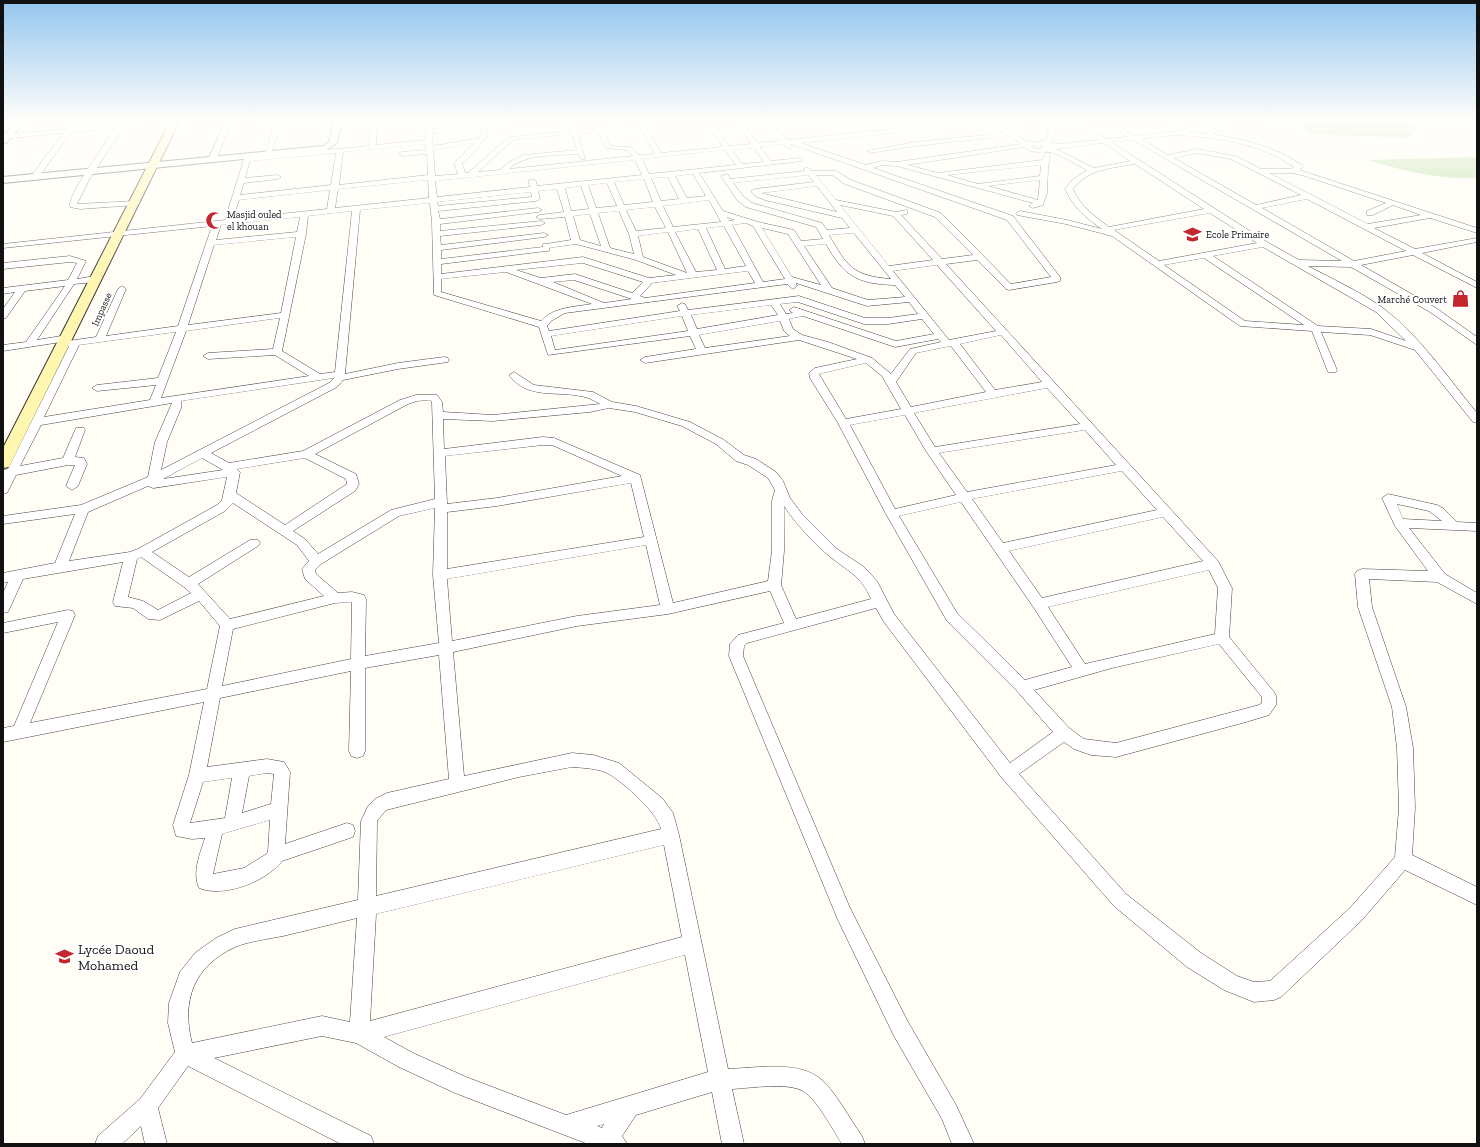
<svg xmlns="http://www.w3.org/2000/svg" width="1480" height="1147" font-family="'Zilla Slab',serif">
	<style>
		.forest { fill: #b9dc9c }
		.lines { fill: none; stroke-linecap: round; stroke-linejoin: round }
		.minor-casing { stroke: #444; stroke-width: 1 }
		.tertiary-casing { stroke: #444; stroke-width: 2 }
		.secondary-casing { stroke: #333; stroke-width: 2 }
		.minor { fill: #fff; fill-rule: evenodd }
		.tertiary { fill: #fff; fill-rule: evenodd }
		.secondary { fill: #fff6b0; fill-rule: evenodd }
		.labels { text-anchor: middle; stroke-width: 4; stroke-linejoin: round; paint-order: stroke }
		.far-poi-label { font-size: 10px; fill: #111; stroke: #fff; text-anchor: start }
		.far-street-label { font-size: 10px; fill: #111; stroke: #fff }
		.near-poi-label { font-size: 14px; fill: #111; stroke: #fff; text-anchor: start }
	</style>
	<rect width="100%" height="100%" fill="#fffdf5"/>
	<path class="forest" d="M1287,120H1400L1418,127L1408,138L1310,134Z
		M1477,157V178C1439,180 1404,171 1368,160Z"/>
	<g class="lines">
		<defs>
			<path id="minor" d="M72,120H79L73,128L118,124L121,120L125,121V124L159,120H187L123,128L90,178L77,204L136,201L140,203L136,205L80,209L70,207C67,195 107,141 116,128L70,133L37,180H34L30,178L63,133L3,139V135L66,129Z
				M226,120H232L216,160L210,161L208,160Z
				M275,120H281L271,155L369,146L371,120H377L376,145L426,140L425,120H431L432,129L508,121L534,120L531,124L487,127L486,139C478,146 471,156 462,163L465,173H468L509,137L570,131L567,120H573L577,130L638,124L636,120H642L644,123L651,120H661L646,127L661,153L723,147L704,120H711L729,146L751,144L733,120H740L757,143L780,141L764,120H771L774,124L811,120H839L777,128L787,140L975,120H1001L997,122C1012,132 1028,149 1046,139L1052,120H1058L1052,140L1050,142L1060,144L1098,140L1069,120H1077L1106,139L1127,137L1100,120H1108L1135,136L1178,131L1162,120H1170L1188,132L1208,134V131L1217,128L1206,120H1214L1225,129L1214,133V135C1245,139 1275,147 1302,165L1303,167L1299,170L1477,228V233L1430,218L1374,228L1415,249L1477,238V242L1422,253L1477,282V288L1413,255L1361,265L1436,308L1477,337V345L1430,312L1351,267L1308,266C1332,279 1361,292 1383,308C1420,336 1448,378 1477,413V423L1473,422L1415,350L1370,335L1321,332L1337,370L1336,372H1328L1312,331L1240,326L1112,236L1066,224L1017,215L1016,213L1020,211L1067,220L1102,229C1086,218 1073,207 1065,189L1072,180L1087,170C1076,165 1065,157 1054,153C1043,149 1033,156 1024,147L907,165L938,173L1042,160L1046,153H1050L1048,168L1047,193L1043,205L1033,208L1029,206L1033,203L897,166L882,165L873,168L1013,216L1060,277V281L1057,282L1009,290L1006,289L977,260L946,264L1218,561L1232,588L1229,637L1274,692L1276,696V705L1269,715L1246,722L1116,757L1091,755L1074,749L1064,742L1019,774L1126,894L1201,953L1237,976L1254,982L1270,981L1350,908L1395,857L1399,808L1397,748L1392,707L1358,607L1355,574L1357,571L1362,569L1428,571L1395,526L1382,498L1388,494L1437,505L1444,509L1457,522L1477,523V531L1409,528L1445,574L1477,593V604L1437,582L1369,579L1372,607L1406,707L1413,748L1415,808L1412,855L1477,887V905L1405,870L1362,920L1281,997L1274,1000L1254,1002L1224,990L1187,967L1114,906L1002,778L884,622L876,608L747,643L744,646L743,656L850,908L908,1022L956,1105L974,1144H952L942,1119L894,1036L838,920L729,656L730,644L738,635L784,623L770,591L668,614L577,626L453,652L464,776L572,753L593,755L619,763L662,798L673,813L679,835L728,1069C754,1068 796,1061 818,1077C833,1087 851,1121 862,1136L865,1144H842C833,1130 817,1099 803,1091C787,1082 751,1088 732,1089L744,1144H722L712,1092L636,1115L622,1136L627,1144H588L455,1093L399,1067L356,1043L322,1036L214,1058L371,1136L374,1144H341L188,1066L158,1108L167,1144H145L141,1126L122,1144H95L98,1136L140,1099L175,1052L168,1023L169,1003L180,972L195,953L216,938L235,929L358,900L361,821L368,806L375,799L387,793L449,779L439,655L365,668V751L363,756L357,758L351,756L349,751L351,671L220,698L207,767L267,759L284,762L290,772L285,844L347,823L353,825L355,831L353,837L282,861C266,882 223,898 199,888C192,872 200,854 205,838L192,839L176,836L173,825L189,775L204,702L3,742V728L14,726L58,622L3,633V623L68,610L73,611L75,615L30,723L207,689L220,626L199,601L160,620L148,619L133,608L115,606L113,602L123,562L23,579L8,612L3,613V593L8,582L3,583V573L55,563L75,514L3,524V516L81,505L148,477L155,442L172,403L41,425L20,466L63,458L76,428H84L85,430L75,457L84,458L87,464L78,486L72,490L66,486L75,465H68L16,475L7,493L3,494V470L8,469L69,346H61L59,344L61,342L3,351V345L26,342L65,286L25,291L6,318L3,319V309L15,292L3,294V288L68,280L77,263L70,262L3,269V263L70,256L86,261L77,279L95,276L99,279L95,282L74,284L37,340L67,335L72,338L68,341L96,337L118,289L122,286L126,289L106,336L178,326L212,226L3,248V244L225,220L245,156L248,154L251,156L265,155ZM990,123L1021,144L897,162L882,161L866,165L801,143ZM481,128L480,138L433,146L432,133ZM640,128L655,154L639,155L631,147L611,146L604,132ZM598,132L606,148L627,150L633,156L509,169C525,153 557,156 578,154L581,159H585L578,134ZM572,134L577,150L524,155L509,162L500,170L478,172L513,140ZM1175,135C1216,137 1260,143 1294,167L1291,169H1261L1235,156L1197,149L1168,155L1141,139ZM1133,140L1342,261L1299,260L1267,242L1111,142ZM474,143L454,163L458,174L435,176L433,150ZM1104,143L1130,161L1094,168L1056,149ZM426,144V150L402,152L399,154L402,156L427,154L428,175L339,185L343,152ZM783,144L789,149L792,147L791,144L1007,220L1051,277L1011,284L941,213L851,180L836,171H812L807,167L803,169L805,171L730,179L728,174L721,176L737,200L746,207L816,227L823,239L801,241L794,230L758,222L723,211L699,173L802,161V159L800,158L771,161L760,147ZM1040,145L1043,148L1036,149L1031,146ZM754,148L764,162L742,164L732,150ZM725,150L736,165L649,174L642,159ZM336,153L331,185L240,195L244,183L277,179L281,177L277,175L245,178L250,161ZM1197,153L1231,159L1301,195L1256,205L1174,158ZM635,160L642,175L537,186L536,181L532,179L528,181L530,187L437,197L435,181ZM1135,164L1204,209L1109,227C1094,216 1080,206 1073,189C1087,169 1113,168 1135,164ZM1041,165L1040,176L978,184L947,175ZM1269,173H1293L1305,176L1386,203L1367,211V215H1373L1393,205L1421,215L1368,224ZM693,174L706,196L687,198L675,176ZM808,175L814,182L755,189L751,191L755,196L765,200L842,218L850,228L827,230L822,223L752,203L743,196L733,183ZM816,175H832L845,184L935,217L973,255L942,259L901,215L907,214V210L896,212L836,200ZM668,177L679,199L661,201L651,178ZM644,179L653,202L624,205L614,182ZM428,180L429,198L335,208L338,189ZM1040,180L1038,200L988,186ZM607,183L617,206L596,208L588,185ZM581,186L589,209L571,211L565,188ZM817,186L837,212L761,193ZM557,189L564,212L540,215L536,217L540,219L565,217L571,240L546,244H543V247L441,259V250L544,237L548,235L544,233L441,245L440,236L541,225L545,223L541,221L440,231V224L538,212L542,210L538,208L440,219L438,211L536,201L540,199L538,191ZM330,190L327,209L233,219L239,200ZM531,192L532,197L438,206L437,202ZM1307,199L1406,251L1354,261L1262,208ZM709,200L721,222L673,227L663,206ZM430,203L432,222L434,295L539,327L548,355L690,336L696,349L645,357L640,360L645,363L799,340L857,359L815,368L809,373L810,378L838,423L886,514L947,621L1017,691L1053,732L1010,763L894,614L877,581L864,567L837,549L802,514L790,498L783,481L776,472L756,459L744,455L724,440L690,422L636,406L612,402L593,392L534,385L514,372L509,375C532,406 572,384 600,404L493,415L443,412L442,402L437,395H416L400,400L303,451L229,463L211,453L337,387L343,380L398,369L448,362L449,360L448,358L444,357L398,363L345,374L360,210ZM840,205L893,216L933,260L889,266ZM655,207L666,228L636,231L626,210ZM352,211L335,372L320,374L282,351L306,234L308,216ZM619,211L629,234L634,254L610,248L598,213ZM1210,213L1257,243L1159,261L1114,230ZM590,214L601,246L580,240L573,216ZM300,217L297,232L216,240L221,225ZM727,217L735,220L729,221ZM746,223L753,226L785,279L763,282L732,225ZM724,226L746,266L725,269L706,228ZM762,228L788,234L821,285L792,277ZM698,229L717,270L696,272L675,232ZM668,232L687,273L643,257L638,236ZM854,233L891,279C852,276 847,266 829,235ZM296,237L281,313L188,325L214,245ZM576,244L636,260L676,275L649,278L583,257L441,274V264L546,251H549V248ZM826,244C844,276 857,284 895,285L905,297L868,300L832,288L804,246ZM1263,247L1376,312L1406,341L1371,329L1318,326L1213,256ZM1204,258L1304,325L1245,321L1164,265ZM583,263L643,282L632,293L575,274L541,278L516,270ZM937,265L996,331L949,340L893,271ZM748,271L755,283L645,298L640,296L652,283ZM506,272L592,304C575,307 553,307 541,321L441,292V279ZM574,280L632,299L604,303L553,282ZM796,283L867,306L909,302L918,314L888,318H865L799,296L688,310L685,304L682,303L677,306L680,311L549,331L547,326L551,321L565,313L787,284L793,289L797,286ZM798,302L864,324H888L922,319L934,334L896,341L794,307L789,310L793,313L786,314L780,304ZM771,305L778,315L697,329L691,315ZM682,316L688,331L555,350L551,336ZM803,316L895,347L938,339L941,342L910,349L891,374L872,358L828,342L802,335L793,329L789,319ZM280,318L273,349L208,353L203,356L208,359L275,355L309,376L161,398L186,331ZM780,321L784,331L790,336L705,348L699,335ZM176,332L158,378L97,385L92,388L97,391L156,385L150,400L44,417L79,345ZM1001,335L1042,382L995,390L960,344ZM951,346L986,392L911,407L896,382L916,353ZM866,363L882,376L901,409L846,419L819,374ZM334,378L329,383L161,470L167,442L181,408V401ZM1047,388L1080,424L935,447L914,413ZM430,400L432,402L435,499L391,510L318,554L305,539L293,531L355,491L359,484L356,474L315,454L408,404L417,401ZM609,408L635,412L682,426L716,444L736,461L748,465L768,478L775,490L772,501V551L768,581L673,603L640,475L554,438L543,437L444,449L443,419L493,421L590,412ZM905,415L926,451L956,495L895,509L850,425ZM1085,430L1116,465L967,492L939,453ZM543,445H552L622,476L497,498L447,504L445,456ZM202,458L223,470L163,479ZM305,458L346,479L347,484L285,525L236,493L240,472L237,469ZM1122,471L1157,510L1003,543L972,499ZM227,477L222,500L217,505L138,549L130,552L69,561L88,512L148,486L153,488ZM631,483L644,537L447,569V512L497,506ZM961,502L1034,608L1072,667L1025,680L957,613L899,516ZM233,503L297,545L309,561L302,569L305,579L324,596L230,619L198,584L258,546L260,543L258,540H250L189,577L152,552L225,511ZM1397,504L1429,511L1442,521L1403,519ZM784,506C796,524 812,541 828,555C847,571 861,575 871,599L796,619L781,585L784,551ZM435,508L433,575L439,643L365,656L366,599L364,595L352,592L338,593L316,574L315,570L321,564L399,516ZM1163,517L1203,561L1042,598L1009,551ZM646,545L660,605L577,616L452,641L447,579ZM141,557L184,587L191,593L158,610L143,601L128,597L137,559ZM1209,570L1218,588L1215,634L1085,664L1048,607ZM352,602L351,659L222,686L233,629L335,603ZM1219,644L1262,697V703L1259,705L1116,743L1084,739L1069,728L1034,690L1112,668ZM572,767C584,768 598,768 609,774C624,783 657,812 661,829L376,896L377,821L386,810L519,777ZM267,773L274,774L271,804L242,813L249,776ZM232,778L225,818L190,823L203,782ZM270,820L268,852L265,855L244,868L213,874L222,834ZM664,845L682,937L370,1021L376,914ZM357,918L350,1022L322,1016L192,1043C181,1000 194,966 235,947C250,941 268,939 283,936C308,930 333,924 357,918ZM685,955L708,1072L566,1115L466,1077L413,1053L384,1037ZM604,1124L602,1128L597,1126Z
				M987,135L990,137L989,138L915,146L870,153L867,151L915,142Z"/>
			<path id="tertiary" d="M17,120H26L6,143H3V136Z
				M334,120H342L337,143L325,151L3,183V177L323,146L329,142Z"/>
			<path id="secondary" d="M171,120H180L11,463L9,467L3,468V448Z"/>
		</defs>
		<use href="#minor" class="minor-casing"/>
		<use href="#tertiary" class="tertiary-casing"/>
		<use href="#secondary" class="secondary-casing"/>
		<use href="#minor" class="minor"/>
		<use href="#tertiary" class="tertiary"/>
		<use href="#secondary" class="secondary"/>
	</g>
	<linearGradient id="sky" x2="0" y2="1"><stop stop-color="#95c6ee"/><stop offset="0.43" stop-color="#fffefa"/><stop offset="1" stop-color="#fffefa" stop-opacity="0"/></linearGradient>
	<rect width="1480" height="281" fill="url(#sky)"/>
	<defs>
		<symbol id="mosque-bare" viewBox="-9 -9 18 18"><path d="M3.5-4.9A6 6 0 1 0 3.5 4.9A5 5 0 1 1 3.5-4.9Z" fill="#c4262e" stroke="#fff" stroke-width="2.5" paint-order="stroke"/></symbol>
		<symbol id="school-bare" viewBox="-9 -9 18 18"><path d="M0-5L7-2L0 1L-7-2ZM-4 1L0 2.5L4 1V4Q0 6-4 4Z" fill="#c4262e" stroke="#fff" stroke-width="2.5" paint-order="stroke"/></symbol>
		<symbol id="shop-bare" viewBox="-9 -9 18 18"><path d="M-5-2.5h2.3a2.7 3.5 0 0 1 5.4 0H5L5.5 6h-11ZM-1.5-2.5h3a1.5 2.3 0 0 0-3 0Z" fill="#c4262e" stroke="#fff" stroke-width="2.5" paint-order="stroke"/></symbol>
	</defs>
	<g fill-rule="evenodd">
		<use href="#mosque-bare" x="202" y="208" width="25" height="25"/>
		<use href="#school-bare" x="1180" y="222" width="25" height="25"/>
		<use href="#shop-bare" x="1448" y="286" width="25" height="25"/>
		<use href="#school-bare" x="52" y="944" width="25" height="25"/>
	</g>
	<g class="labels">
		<g class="far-poi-label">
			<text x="227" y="218">Masjid ouled<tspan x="227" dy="12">el khouan</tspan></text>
			<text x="1206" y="238">Ecole Primaire</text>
			<text x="1447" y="303" text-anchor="end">Marché Couvert</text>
		</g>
		<g class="far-street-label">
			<text transform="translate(101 309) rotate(-66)" y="4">Impasse</text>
		</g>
		<g class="near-poi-label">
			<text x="78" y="954">Lycée Daoud<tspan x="78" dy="16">Mohamed</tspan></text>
		</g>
	</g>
	<rect width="1480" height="1147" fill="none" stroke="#111111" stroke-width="8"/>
</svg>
